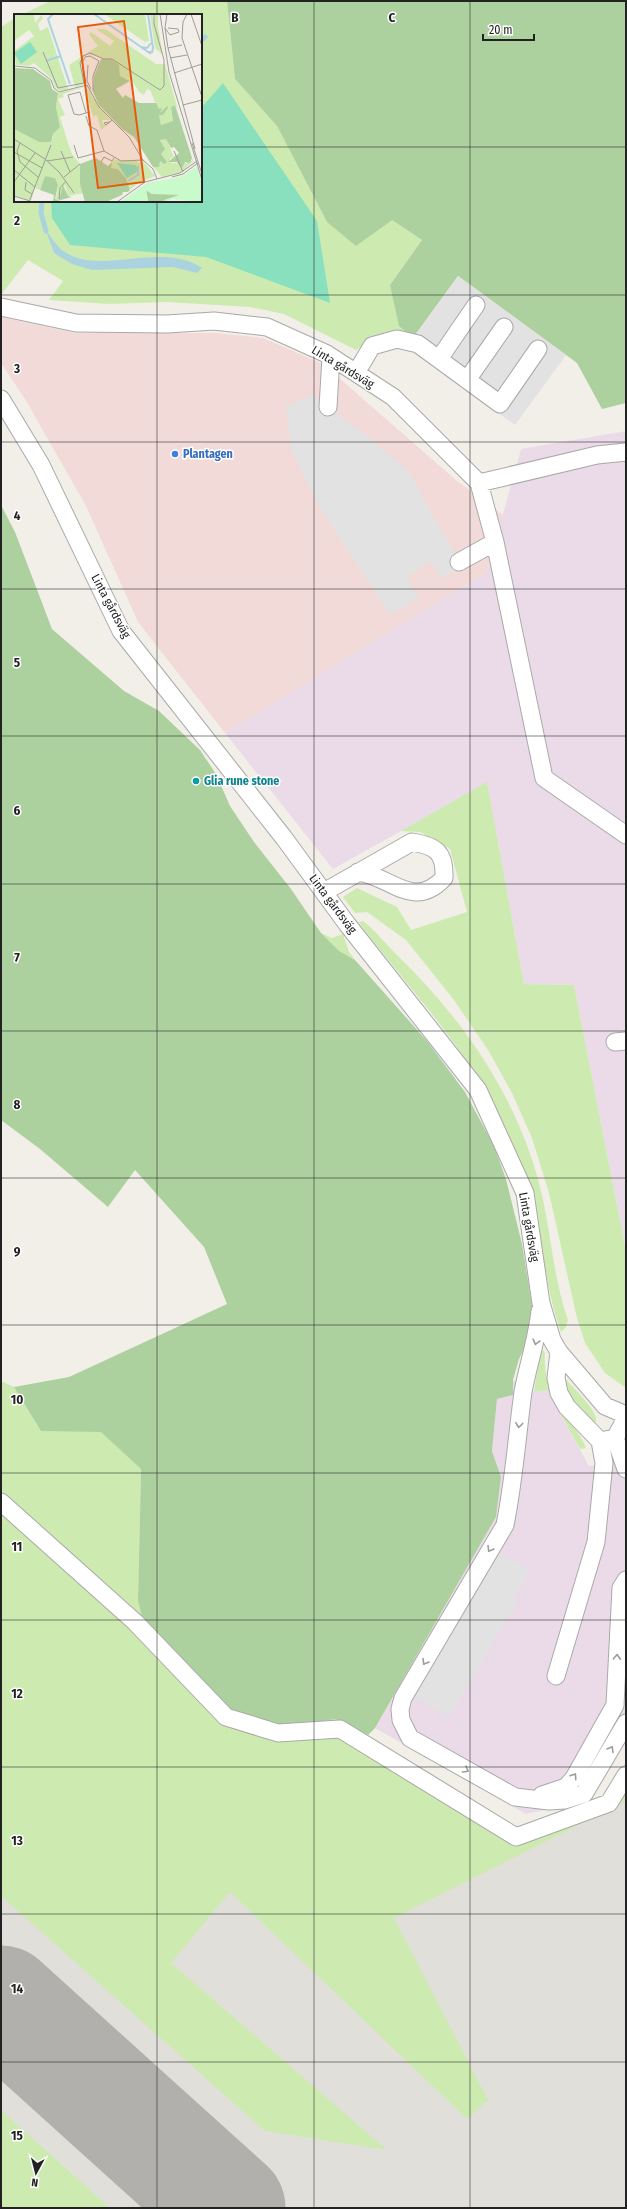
<svg xmlns="http://www.w3.org/2000/svg" width="627" height="2209" font-family="'Fira Sans Condensed',sans-serif">
	<style>
		.commercial { fill: #f2dad9 }
		.industrial { fill: #ebdbe8 }
		.airport { fill: #e1dfda }
		.grass { fill: #cdebb0 }
		.forest { fill: #add19e }
		.pitch { fill: #88e0be }
		.parking { fill: #e2e2e2 }
		.water { fill: #aad3df }
		.lines { fill: none; stroke-linecap: round; stroke-linejoin: round }
		.stream { stroke: #aad3df; stroke-width: 5 }
		.runway { stroke: #b1b0ac; stroke-width: 115 }
		.minor-casing { stroke: #a9a9a9; stroke-width: 19 }
		.minor { stroke: #fff; stroke-width: 17 }
		.oneway { stroke: #9c9c9c }
		.grid { fill: none; stroke: #222; stroke-width: 1; stroke-opacity: 0.55 }
		.shop-dot { fill: #3f7fe0; stroke: #fff; stroke-width: 1.5 }
		.culture-dot { fill: #0f9aa8; stroke: #fff; stroke-width: 1.5 }
		.labels { text-anchor: middle; stroke-width: 3; stroke-linejoin: round; paint-order: stroke }
		.street-label { font-size: 12px; fill: #222; stroke: #fff }
		.shop-label { font-size: 12px; font-weight: bold; fill: #366cbe; stroke: #fff; text-anchor: start }
		.culture-label { font-size: 12px; font-weight: bold; fill: #0d838f; stroke: #fff; text-anchor: start }
		.inset-river { fill: none; stroke: #aad3df; stroke-width: 2 }
		.inset-road { fill: none; stroke: #9f9d99; stroke-width: 1 }
		.view { fill: #e8590c; fill-opacity: 0.15; stroke: #e8590c; stroke-width: 2 }
		.inset-edge { fill: none; stroke: #222; stroke-width: 2 }
		.grid-label { font-size: 13px; text-anchor: middle; font-weight: bold; fill: #222; stroke: #fff; stroke-width: 3; stroke-linejoin: round; paint-order: stroke }
	</style>
	<rect width="100%" height="100%" fill="#f2efe9"/>
	<path class="commercial" d="M1,317L75,333H215L263,338L323,364L457,481L503,515L487,572L225,733L138,622L86,506L25,399L1,363Z"/>
	<path class="industrial" d="M626,431V1251L574,985L524,984L487,783L333,869L225,733L487,572L521,449Z
		M513,1380L534,1392L547,1390L589,1466L626,1459V1739L591,1800L526,1814L375,1728L496,1517L501,1477L492,1451L497,1399L513,1395Z"/>
	<path class="airport" d="M1,1494L138,1600L145,1629L368,1735L521,1829L599,1807L626,1762V2208H1Z"/>
	<path class="grass" d="M50,1H227L235,79L277,126L327,222L392,220L422,240L390,285L406,333L370,341L356,350L284,314L250,307L166,302L109,304L49,300L63,281L28,260L1,295V27L15,18V201H201V15H21Z
		M487,782L524,984L574,985L626,1251V1388L605,1373L585,1343L577,1318L549,1193L532,1138L512,1093L488,1050L454,1000L406,940L367,912L355,913L343,897L357,888L397,907L411,930L467,912L450,849L420,832L401,831Z
		M363,921C375,930 385,943 395,953C462,1018 517,1095 540,1187C551,1230 553,1277 568,1320L566,1327L561,1332C543,1283 543,1231 527,1182C501,1100 456,1043 402,977C390,962 377,946 364,930L359,922Z
		M321,933L332,938L343,934L349,952L355,960L339,952Z
		M543,1350L545,1353C543,1380 553,1400 569,1422C576,1430 582,1437 586,1448L580,1449L547,1390L534,1392L540,1353Z
		M564,1377C571,1386 599,1411 596,1422L592,1423C579,1408 567,1397 564,1377Z
		M1,1381L14,1387L41,1431H101L141,1469L138,1600L289,1727L335,1719L368,1735L521,1829L599,1807L626,1762V1801L394,1918L488,2100L467,2119L230,1892L171,1963L387,2150L265,2131L1,1896Z
		M1,2110L110,2208H1Z"/>
	<path class="forest" d="M227,1H626V403L602,409L577,363L458,276L413,338L399,326L390,285L422,240L392,220L356,246L327,222L277,126L235,79Z
		M1,505L15,532L52,629L124,691L159,711L200,750L216,774L230,806L254,842L291,889L321,933L339,951L355,960L427,1041L465,1092L494,1146L506,1179L522,1244L532,1305L533,1316L524,1349L519,1359L513,1380V1395L497,1399L492,1451L501,1477L496,1517L375,1728L368,1735L335,1719L289,1727L233,1714L145,1629L138,1600L141,1469L101,1432L41,1431L14,1387L69,1377L227,1304L204,1247L135,1170L108,1207L40,1149L1,1120Z"/>
	<path class="pitch" d="M223,83L317,221L330,303L206,257L70,245L52,218L51,201H201V108Z"/>
	<path class="parking" d="M458,276L566,355L515,425L408,348L413,338Z
		M312,395L370,438L409,472L461,567L441,578L431,561L407,576L419,598L390,615L319,506L291,449L286,407Z
		M498,1552L530,1571L513,1599L517,1602L449,1717L413,1696Z"/>
	<path class="water" d="M46,231C51,237 56,245 62,250C97,278 161,240 202,268L197,273L173,267L92,270L72,264L54,253Z"/>
	<g class="lines">
		<path class="stream" d="M201,40L205,37
			M42,201L41,213L46,231"/>
		<path class="runway" d="M1,2003L228,2208"/>
		<defs>
			<path id="minor" d="M1,307L76,323L167,324L214,321L267,327L327,354L393,397L479,483L597,455L626,452
				M439,359L476,305
				M356,373L372,346L397,339L418,344L500,404L538,349
				M467,380L504,327
				M1,399L41,465L121,631L284,838L347,924L478,1090L525,1193L541,1303L552,1340L559,1352L605,1406L626,1415
				M328,407L331,357
				M479,483L495,542L544,778L626,835
				M459,562L495,542
				M324,892L412,842C436,846 445,852 444,878C413,911 391,876 358,872
				M615,1042L626,1041
				M540,1311C537,1339 528,1365 523,1392C517,1436 514,1481 505,1525L403,1698L400,1709L401,1720L410,1738L515,1797L549,1801L565,1800L584,1794L626,1723
				M615,1438L626,1469
				M600,1441L615,1438L626,1418
				M1,1502L135,1622L226,1717L278,1733L340,1729L516,1837L609,1803L626,1775
				M556,1676L596,1542L604,1463L600,1441L567,1407L559,1393L556,1378L559,1352
				M542,1795L566,1787L574,1778L615,1705L621,1588L626,1580"/>
		</defs>
		<use href="#minor" class="minor-casing"/>
		<use href="#minor" class="minor"/>
	</g>
	<defs><path id="oneway-chevron" d="M-2-3.5L2.5 0L-2 3.5" fill="none" stroke-width="1.6" stroke-linecap="round" stroke-linejoin="round"/></defs>
	<g class="oneway">
		<use href="#oneway-chevron" transform="translate(536 1342) rotate(105)"/>
		<use href="#oneway-chevron" transform="translate(519 1425) rotate(97)"/>
		<use href="#oneway-chevron" transform="translate(490 1549) rotate(121)"/>
		<use href="#oneway-chevron" transform="translate(617 1657) rotate(-87)"/>
		<use href="#oneway-chevron" transform="translate(425 1662) rotate(121)"/>
		<use href="#oneway-chevron" transform="translate(611 1749) rotate(-59)"/>
		<use href="#oneway-chevron" transform="translate(466 1770) rotate(30)"/>
		<use href="#oneway-chevron" transform="translate(574 1776) rotate(-56)"/>
	</g>
	<path class="grid" d="M157,1V15M314,1V2208M470,1V2208M1,147H15M201,147H626M157,201V2208M1,295H626M1,442H626M1,589H626M1,736H626M1,884H626M1,1031H626M1,1178H626M1,1325H626M1,1473H626M1,1620H626M1,1767H626M1,1914H626M1,2062H626"/>
	<circle class="shop-dot" cx="175" cy="454" r="4"/>
	<circle class="culture-dot" cx="196" cy="781" r="4"/>
	<g class="labels">
		<g class="street-label">
			<text transform="translate(343 367) rotate(31)" y="4">Linta gårdsväg</text>
			<text transform="translate(111 606) rotate(62)" y="4">Linta gårdsväg</text>
			<text transform="translate(333 904) rotate(53)" y="4">Linta gårdsväg</text>
			<text transform="translate(529 1227) rotate(80)" y="4">Linta gårdsväg</text>
		</g>
		<g class="shop-label">
			<text x="183" y="458">Plantagen</text>
		</g>
		<g class="culture-label">
			<text x="204" y="785">Glia rune stone</text>
		</g>
	</g>
	<g transform="translate(14 14)">
		<rect width="188" height="188" fill="#f2efe9"/>
		<path d="M0,0H20L21,9L27,1L29,4L24,10L26,17L34,13L54,75L46,77L41,73L38,65L20,49L15,52L2,51L0,37L20,22L15,16L0,27ZM90,0H131L135,27L131,28ZM136,0H138L140,9L141,1L144,0V13L149,41L141,34ZM82,15H91L142,50H151L164,96L161,91L157,93L159,107L147,111L145,101H149L151,95L146,99L136,76L133,75L130,81L125,78L119,68L106,62L105,53L93,45L75,40L70,42L67,50L70,70L61,73L55,51L84,32L75,20L77,18L96,32L100,27ZM69,73L75,76L78,83L95,104L84,95L97,106H88L89,110L93,111L87,116L83,101L79,102L70,73L49,80L50,83L44,85L51,101L46,103L54,129L58,140L66,150V170L70,179L54,182L51,171L45,186L42,185L44,171L41,164L31,162L26,176L21,174L17,187L2,182L0,187V115L25,128L39,124V120L46,113L42,93L44,79ZM152,124L160,143L156,144L157,149H171L178,147V144L179,147L168,158L148,163L139,153L146,147H152L147,140L150,134L146,125ZM101,146L123,147L125,149L129,147L141,162L124,169L116,176L112,164L104,155L97,154V148Z" fill="#cdebb0"/>
		<path d="M97,45L105,51L106,62L116,67L102,75L109,84L111,81L125,89H142L145,95L148,94L146,99L153,92L154,94L149,101H145L147,111L159,107L157,93L161,91L178,144L176,149L171,148L168,154L163,148H154L165,139L160,133L157,134L152,125L146,126L151,135L147,140L153,148L150,150L146,147L145,153H139L120,123L108,115L85,91L79,78L80,62L87,45ZM0,54L19,55L36,67L38,75L44,79L42,93L46,113L39,120L37,128H25L0,115ZM82,144L94,152L98,148L97,154L104,155L112,164L116,176L114,178H109L108,181L92,188H71L66,170V150ZM31,162L41,164L44,171L41,185L45,186L49,171L54,182L58,183L39,188L40,181L26,176ZM132,176L138,180H165L164,183L146,188H130L134,186Z" fill="#add19e"/>
		<path d="M183,153L188,169V188L159,185L147,187L165,181L138,180L132,176L134,187L106,188L133,169L166,163Z" fill="#c8facc"/>
		<path d="M16,28L23,38L7,50L0,39ZM103,149L122,151L124,157L113,164Z" fill="#88e0be"/>
		<path class="inset-river" d="M39,0L34,5L56,70M80,0L137,40M134,0L139,34L138,38H134M127,33L133,34L137,29M32,47L47,42M114,167L124,161V152"/>
		<path class="inset-road" d="M146,0L155,58L188,166M153,0L151,14L154,34L181,135M173,0L169,8L168,24L188,83M177,0L188,32M151,14L156,21L165,18L164,15L154,14M154,34L168,31M29,38L44,74L70,69L66,49L69,42L76,39L90,45H98L146,76L150,72V46L140,10V0M156,44L173,41M74,51L73,67L77,75M0,52L21,54L37,66L40,74L45,78L73,71L85,93L115,123L129,146M160,59L188,50M72,69L68,49L71,43L76,42L85,47L79,62V77M169,91L188,86M72,99L66,78L54,81L60,100L65,101L72,99L76,98M72,102L75,112L83,116L90,137M96,108L90,109L92,111L96,108L98,106M0,125L31,145L45,158L60,179M6,129L3,137L6,148L24,163M178,129L188,160M60,131L64,144L90,137L107,147L129,146L139,155L143,165M47,137L56,158M160,137L169,158M0,138L28,154M33,147L59,143M87,148L90,143L98,147L100,144M0,156L21,173M50,163L66,150M158,163L169,160L184,149M0,168L21,139M12,168L11,176L18,180M0,182L16,187M45,185L46,174L52,167M15,188L37,131M103,188L131,168L166,159L183,147"/>
		<path class="view" d="M110,7L130,168L84,174L64,13Z"/>
		<rect width="188" height="188" class="inset-edge"/>
	</g>
	<g class="grid-label">
		<text x="235" y="22">B</text>
		<text x="392" y="22">C</text>
		<text x="17" y="225">2</text>
		<text x="17" y="373">3</text>
		<text x="17" y="520">4</text>
		<text x="17" y="667">5</text>
		<text x="17" y="815">6</text>
		<text x="17" y="962">7</text>
		<text x="17" y="1109">8</text>
		<text x="17" y="1256">9</text>
		<text x="17" y="1404">10</text>
		<text x="17" y="1551">11</text>
		<text x="17" y="1698">12</text>
		<text x="17" y="1845">13</text>
		<text x="17" y="1993">14</text>
		<text x="17" y="2140">15</text>
	</g>
	<rect width="627" height="2209" fill="none" stroke="#222222" stroke-width="4"/>
	<g transform="translate(36 2173) rotate(187)" stroke="#ffffff" stroke-width="3" paint-order="stroke">
	<path d="M0-3L7 15L0 10L-7 15Z" fill="#222222"/>
	<text y="-6" font-size="11" font-weight="bold" text-anchor="middle" fill="#222222">N</text>
	</g>
	<path d="M483 34v6h51v-6" fill="none" stroke="#222222" stroke-width="2"/>
	<text x="489" y="34" font-size="12" fill="#222222" stroke="#ffffff" stroke-width="3" paint-order="stroke">20 m</text>
</svg>
